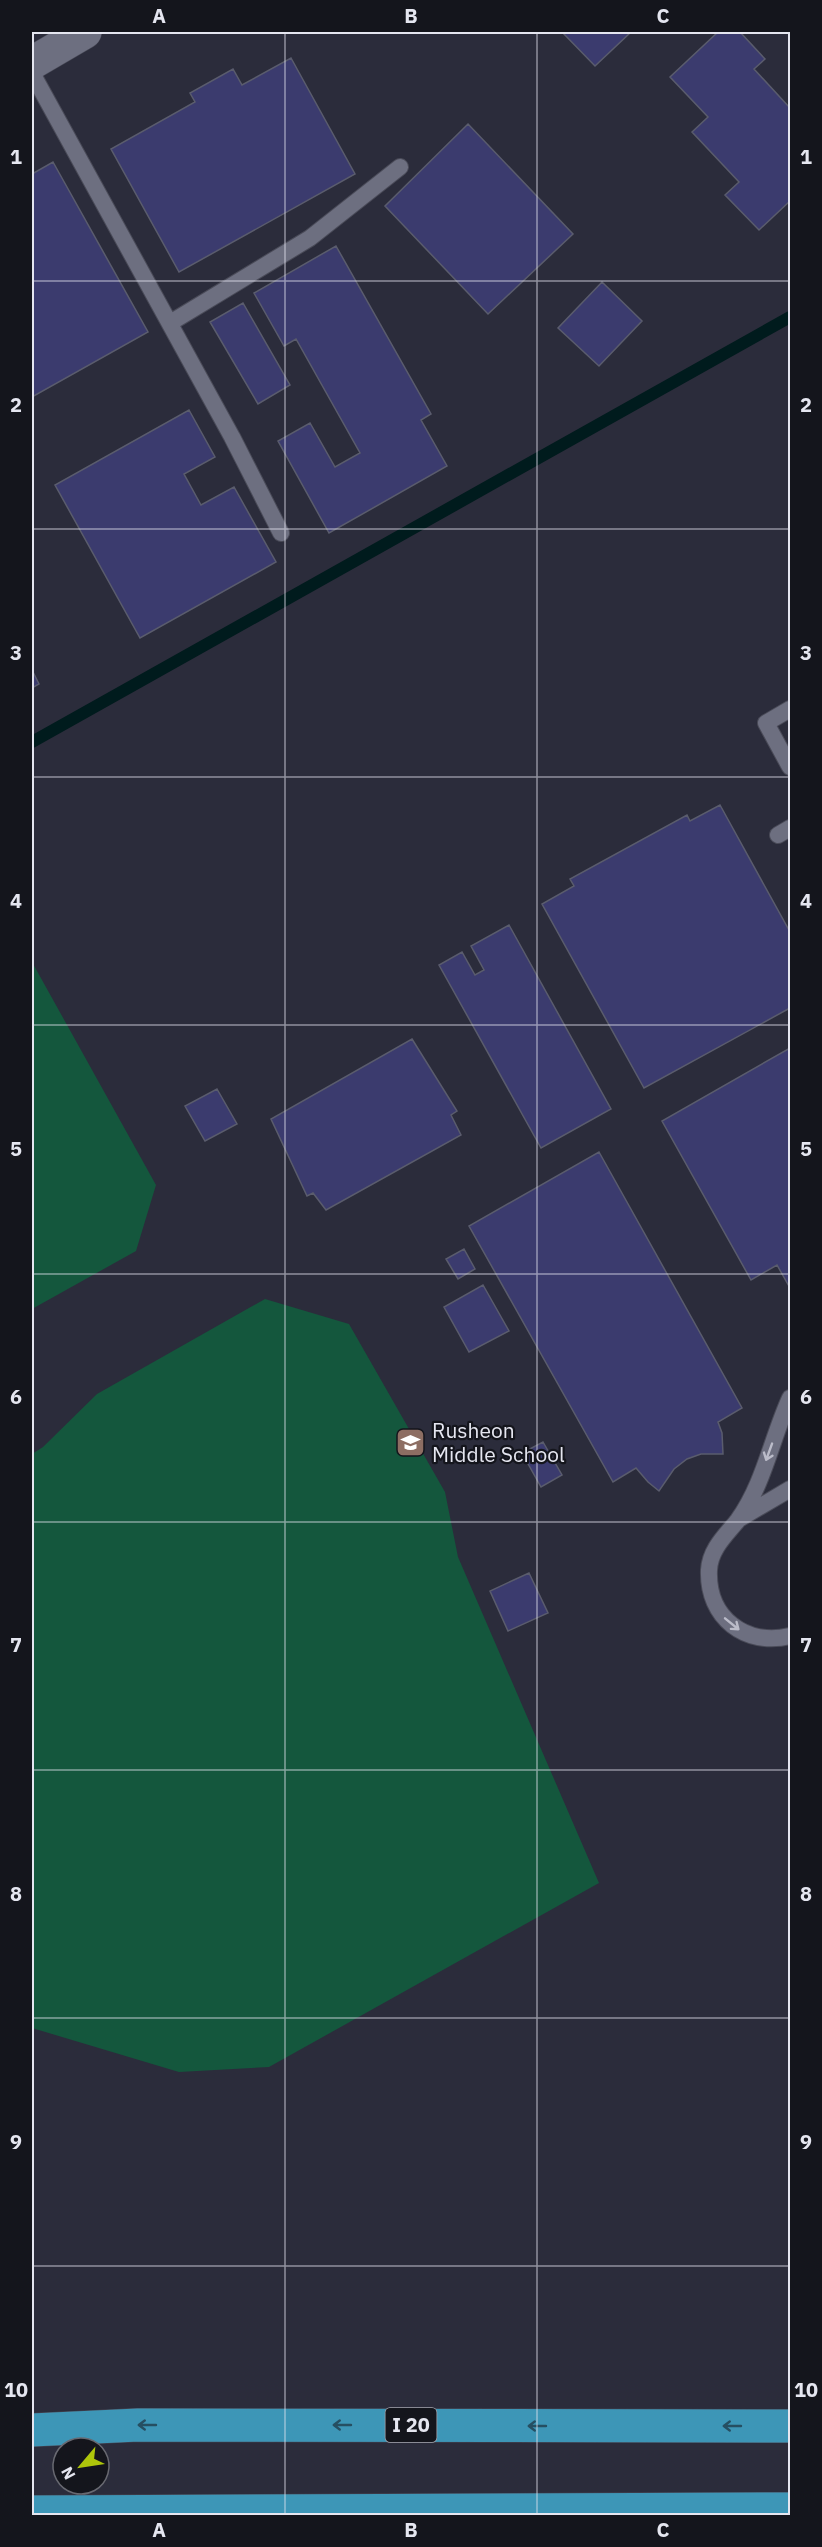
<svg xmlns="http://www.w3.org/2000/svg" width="822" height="2547" font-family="'IBM Plex Sans',sans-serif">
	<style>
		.green { fill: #14573d }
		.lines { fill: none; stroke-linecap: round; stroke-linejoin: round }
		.stream { stroke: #001b1d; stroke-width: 12 }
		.building { fill: #3b3b6e; stroke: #5a5c6d; stroke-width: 1.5 }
		.service-casing { stroke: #4a4b58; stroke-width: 18 }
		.minor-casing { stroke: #4a4b58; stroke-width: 34 }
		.motorway-casing { stroke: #4a4b58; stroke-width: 34 }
		.service { stroke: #6d6f80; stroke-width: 16 }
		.minor { stroke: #6d6f80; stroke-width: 33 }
		.motorway { stroke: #3d96b7; stroke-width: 33 }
		.oneway { stroke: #bbbcc9 }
		.oneway2 { stroke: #264f62 }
		.grid { fill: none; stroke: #e5e6f0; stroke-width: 1.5; stroke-opacity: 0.55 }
		.labels { text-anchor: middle; stroke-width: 4.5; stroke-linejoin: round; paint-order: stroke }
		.shield { fill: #14151c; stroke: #a6a7b0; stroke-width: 1.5 }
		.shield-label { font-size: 20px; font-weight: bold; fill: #e5e6f0 }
		.poi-label { font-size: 21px; fill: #e5e6f0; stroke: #14151c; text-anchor: start }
		.neatline { fill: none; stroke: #e5e6f0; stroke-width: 2 }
		.grid-label { font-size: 20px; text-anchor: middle; font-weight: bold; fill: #e5e6f0 }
	</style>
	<rect width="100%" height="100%" fill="#2b2c3b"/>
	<path class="green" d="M32,962L156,1185L136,1251L32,1309Z
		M265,1299L349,1324L445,1492L458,1557L599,1883L269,2067L179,2072L32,2028V1454L43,1447L97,1394Z"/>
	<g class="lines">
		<path class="stream" d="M32,742L790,317"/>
	</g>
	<path class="building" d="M562,32H631L595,66Z
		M718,32H740L765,59L754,69L790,108V201L759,230L725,195L739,182L692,132L708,117L670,77Z
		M291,58L355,174L179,272L111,149L195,102L190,93L233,69L242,85Z
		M468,124L573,234L488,314L385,206Z
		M53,162L148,332L32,397V174Z
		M336,246L431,414L421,420L447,466L329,533L278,441L310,423L335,467L360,453L296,339L284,346L254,293Z
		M602,282L642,321L599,366L558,328Z
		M243,303L290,385L258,404L210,322Z
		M189,410L215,457L184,474L201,505L234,487L276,562L140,638L55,485Z
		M32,670L39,684L32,688Z
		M720,805L790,932V1008L644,1088L542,904L574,886L570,879L687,815L690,821Z
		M509,925L611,1109L541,1148L439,965L462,952L475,975L484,970L471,946Z
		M412,1039L457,1111L451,1115L461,1135L326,1210L313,1193L307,1196L271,1119Z
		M790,1048V1288L777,1265L751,1280L662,1121Z
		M217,1089L237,1124L205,1141L185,1106Z
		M599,1152L742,1408L718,1422L722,1433L723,1454H701L687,1459L674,1469L659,1491L648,1482L636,1468L613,1482L469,1226Z
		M464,1249L475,1269L458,1279L446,1259Z
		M483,1285L509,1331L469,1352L444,1307Z
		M543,1442L562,1475L541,1487L522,1453Z
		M529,1573L548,1613L508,1631L490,1591Z"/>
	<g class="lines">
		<defs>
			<path id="service" d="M32,73L232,437L281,533
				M170,323L310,238L400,167
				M790,709L766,723L790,767
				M778,835L790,828
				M790,1398C772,1437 764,1484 738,1520C726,1535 710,1549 709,1570C707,1618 746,1647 790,1636
				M739,1519L790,1489"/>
			<path id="minor" d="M32,63L85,32"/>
			<path id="motorway" d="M32,2430L138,2425L790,2426
				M32,2512L790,2509"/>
		</defs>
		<use href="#service" class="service-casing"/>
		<use href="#minor" class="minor-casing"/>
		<use href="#motorway" class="motorway-casing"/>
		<use href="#service" class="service"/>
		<use href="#minor" class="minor"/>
		<use href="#motorway" class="motorway"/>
	</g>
	<defs><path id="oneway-shaft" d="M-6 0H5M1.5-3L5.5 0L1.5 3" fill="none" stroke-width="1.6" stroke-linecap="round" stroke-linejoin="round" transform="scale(1.5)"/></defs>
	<g class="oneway">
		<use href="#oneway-shaft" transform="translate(769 1452) rotate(110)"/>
		<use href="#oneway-shaft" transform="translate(732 1624) rotate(39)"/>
	</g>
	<g class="oneway2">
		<use href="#oneway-shaft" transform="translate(147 2425) rotate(180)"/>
		<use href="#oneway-shaft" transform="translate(342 2425) rotate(-180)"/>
		<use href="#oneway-shaft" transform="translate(537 2426) rotate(-180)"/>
		<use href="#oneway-shaft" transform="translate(732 2426) rotate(-180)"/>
	</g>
	<path class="grid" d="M285,32V2516M537,32V2516M32,281H790M32,529H790M32,777H790M32,1025H790M32,1274H790M32,1522H790M32,1770H790M32,2018H790M32,2266H790"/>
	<defs>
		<symbol id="school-square" viewBox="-11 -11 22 22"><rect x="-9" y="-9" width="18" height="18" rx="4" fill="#8d6e63" stroke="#14151c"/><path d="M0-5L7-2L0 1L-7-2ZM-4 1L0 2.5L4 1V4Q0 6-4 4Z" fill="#fff"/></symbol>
	</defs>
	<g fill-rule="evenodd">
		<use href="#school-square" x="394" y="1426" width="33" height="33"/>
	</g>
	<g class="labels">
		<rect class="shield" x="385.5" y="2408" width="51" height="34" rx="4.5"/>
		<g class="shield-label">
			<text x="411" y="2432">I 20</text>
		</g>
		<g class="poi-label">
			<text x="432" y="1438">Rusheon<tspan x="432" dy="24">Middle School</tspan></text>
		</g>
	</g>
	<rect width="822" height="2547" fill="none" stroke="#14151c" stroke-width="66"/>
	<g transform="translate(81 2466) rotate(241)"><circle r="28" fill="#14151c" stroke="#686971" stroke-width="1.5"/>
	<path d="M0-4.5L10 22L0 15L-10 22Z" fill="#aec60b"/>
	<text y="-9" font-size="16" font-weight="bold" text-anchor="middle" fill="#e5e6f0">N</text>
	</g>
	<rect x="33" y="33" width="756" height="2481" class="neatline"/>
	<g class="grid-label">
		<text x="159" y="23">A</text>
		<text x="411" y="23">B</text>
		<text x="663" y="23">C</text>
		<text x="16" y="164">1</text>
		<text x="806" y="164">1</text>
		<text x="16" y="412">2</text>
		<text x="806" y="412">2</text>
		<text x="16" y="660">3</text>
		<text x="806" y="660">3</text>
		<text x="16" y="908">4</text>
		<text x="806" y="908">4</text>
		<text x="16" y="1156">5</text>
		<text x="806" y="1156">5</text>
		<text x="16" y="1404">6</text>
		<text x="806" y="1404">6</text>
		<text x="16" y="1652">7</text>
		<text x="806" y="1652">7</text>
		<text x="16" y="1901">8</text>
		<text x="806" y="1901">8</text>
		<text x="16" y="2149">9</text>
		<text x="806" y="2149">9</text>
		<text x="16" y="2397">10</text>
		<text x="806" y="2397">10</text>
		<text x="159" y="2537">A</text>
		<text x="411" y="2537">B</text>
		<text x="663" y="2537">C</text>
	</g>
</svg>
